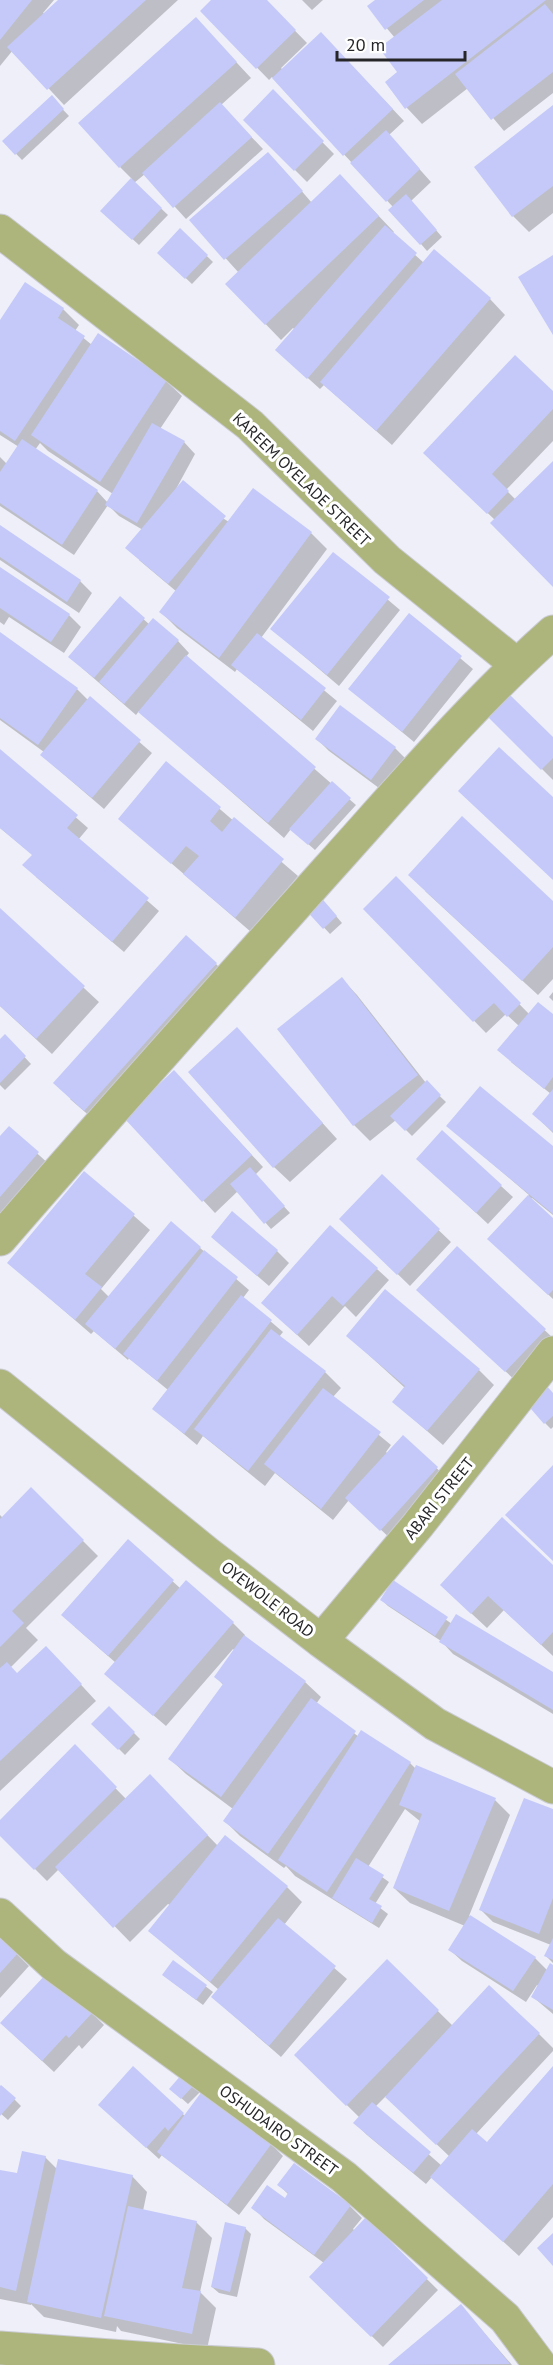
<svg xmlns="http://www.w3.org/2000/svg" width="553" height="2365" font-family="'PT Sans',sans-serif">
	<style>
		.shadow { fill: #0003; fill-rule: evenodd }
		.building { fill: #c4c9f9 }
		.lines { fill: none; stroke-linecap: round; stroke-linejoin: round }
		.minor-casing { stroke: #cacbd3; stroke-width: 35 }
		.minor { stroke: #adb57d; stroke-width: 33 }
		.labels { text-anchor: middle; stroke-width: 6; stroke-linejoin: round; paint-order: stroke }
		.street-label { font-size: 16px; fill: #262629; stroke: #fff }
	</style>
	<rect width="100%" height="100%" fill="#eeeff8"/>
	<path class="shadow" d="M0,0H54L43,13L45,14L60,0H178L64,105L13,50L0,66Z
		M214,0H265L307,43L281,68L283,70L333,46L404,121L389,135L431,182L411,201L442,237L427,251L421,244L390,210L393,207L272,77L269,80L202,11Z
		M302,0H323L312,10Z
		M378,0H553V93L504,131L468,88L422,124L407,108L387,82L399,72L395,38L369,7Z
		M196,19L251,78L221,105L263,149L186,219L145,174L134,183L168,215L139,245L102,211L132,179L120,167Z
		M273,92L334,154L307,182L245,120Z
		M52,98L69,116L22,160L4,141Z
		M553,107V213L529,232L513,216L476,167Z
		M280,166L312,203L355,191L394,232L392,234L424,263L490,299L505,315L392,445L324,385L320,389L289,361L295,330L293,328L281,340L227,284L239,273L191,220Z
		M180,230L213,262L192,284L159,253Z
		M25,284L63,309L79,325L75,331L92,345L166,381L182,396L160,429L184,442L195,454L176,489L229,522L253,490L311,533L327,549L261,638L337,701L313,731L237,669L235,672L177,628L161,612L177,592L139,560L143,530L119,516L108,505L74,555L0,506V457L7,464L19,447L0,435V323ZM40,443L48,451L113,494L108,503L97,491L35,450Z
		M553,393V441L506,490L516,500L553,463V584L495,520L441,469Z
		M0,527L80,581L92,593L79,613L0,560Z
		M334,554L400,610L339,686L272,629Z
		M0,569L69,615L81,627L64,653L9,617L4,625L0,622Z
		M120,598L150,625L178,641L189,653L186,657L356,805L315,850L291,829L284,838L139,711L136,715L82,668Z
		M409,615L473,669L414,742L350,689Z
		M0,634L77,689L88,700L90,699L152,753L104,809L54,766L42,754L44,752L0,720Z
		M489,716L553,739V780Z
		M317,739L395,748L407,760L383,791L329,751Z
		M0,751L88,828L78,840L159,911L124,952L36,877L33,855L0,828Z
		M166,763L298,876L251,932L120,819Z
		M396,878L529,1014L553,1016V1133L534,1114L551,1094L511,1062L519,1026L506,1014L486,1033L365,909Z
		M425,891L553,903V979L538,995Z
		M324,902L342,923L330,934L305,907Z
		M0,910L99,1002L52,1054L0,1006Z
		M216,964L231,979L100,1125L70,1099Z
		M342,979L357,995L426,1083L446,1102L412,1136L396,1120L370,1141L354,1125L279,1029Z
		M553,992V1001L549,997Z
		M5,1036L31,1064L5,1090L0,1085V1041Z
		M252,1045L337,1139L290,1182L274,1167Z
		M186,1084L263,1167L255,1175L290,1213L271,1229L238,1191L215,1213L126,1118Z
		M448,1126L553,1148V1215L532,1198L530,1199L553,1220V1299L489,1239L529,1195Z
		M9,1128L50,1165L0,1222V1138Z
		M430,1170L501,1186L513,1197L488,1224Z
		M85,1173L150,1230L101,1289L109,1297L171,1223L249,1290L243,1298L283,1332L279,1337L325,1372L341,1388L333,1397L391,1445L386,1452L388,1454L404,1437L449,1480L393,1541L349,1500L333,1520L275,1473L265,1486L203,1436L197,1445L154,1409L168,1390L129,1358L128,1360L94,1331L91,1334L9,1263Z
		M382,1176L451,1242L410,1286L353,1231Z
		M213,1237L277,1251L289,1263L269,1286Z
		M457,1248L553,1338L518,1383L430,1301Z
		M377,1269L389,1280L356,1317L345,1306L309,1346L263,1303Z
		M348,1336L479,1370L494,1385L443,1445L394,1402L405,1388Z
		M553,1394V1427L551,1429L545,1423Z
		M31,1489L98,1556L26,1628L38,1640L10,1668L17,1675L61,1663L96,1701L0,1791V1515L3,1518Z
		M128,1541L180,1588L186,1582L233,1623L245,1635L244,1637L305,1682L321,1697L316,1704L359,1737L410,1763L416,1769L495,1800L510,1815L469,1916L535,1958L548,1971L553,1967V2014L533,1997L539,1986L537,1985L526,2002L462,1961L450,1950L465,1926L410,1903L394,1888L421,1822L405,1809L368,1867L389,1882L375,1904L388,1914L379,1928L295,1876L286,1866L284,1868L240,1836L225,1821L233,1809L186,1774L170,1759L224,1686L216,1677L235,1651L233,1649L166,1726L118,1685L116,1663L75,1627Z
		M553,1567V1656L504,1610L487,1628L457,1600Z
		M393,1582L452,1624L553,1674V1714L453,1654L441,1641L388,1606L382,1600Z
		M109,1708L140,1739L125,1755L94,1724Z
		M75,1747L126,1799L150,1776L218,1846L287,1887L302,1902L284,1925L347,1979L281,2057L225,2008L219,1990L150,1931L170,1905L168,1904L130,1942L59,1869L47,1881L0,1834V1822Z
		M553,1811V1963L546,1956L551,1945L493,1922L481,1910Z
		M0,1938L29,1966L0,1998Z
		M387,1961L453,2026L539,2034L553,2048V2051L476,2134L487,2144L553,2068V2217L519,2256L432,2177L426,2184L367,2135L355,2123L360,2118L296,2055ZM386,2096L450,2157L442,2166L375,2107Z
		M174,1962L213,1992L203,2005L171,1981Z
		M92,2013L104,2025L82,2049L79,2045L54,2072L14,2035Z
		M133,2068L185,2116L271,2144L283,2156L239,2215L162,2155L159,2159L112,2116Z
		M183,2075L200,2092L188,2104L171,2089Z
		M2,2087L21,2106L8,2120L0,2113Z
		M45,2157L57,2169L132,2176L147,2192L143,2211L196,2222L212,2238L200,2292L216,2308L207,2349L121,2331L117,2326L116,2332L44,2317L31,2304V2305L0,2299V2171L18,2175Z
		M279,2185L350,2206L362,2218L353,2229L355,2231L366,2219L438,2290L383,2347L311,2277L324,2263L264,2219L253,2207L285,2200L289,2195Z
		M245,2228L251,2234L237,2297L219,2293L212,2287Z
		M461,2306L512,2365H391Z"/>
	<path class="building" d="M0,0H32L0,40Z
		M58,0H146L47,90L7,47Z
		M211,0H267L296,30L256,69L200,11Z
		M375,0H424L385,30L367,6Z
		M442,0H546L405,109L385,82L397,72L379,48Z
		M545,4L553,14V72L491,120L455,74Z
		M196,17L237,62L119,168L78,123Z
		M321,32L393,109L343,156L272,78Z
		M273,89L324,141L294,171L243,120Z
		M52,95L64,109L15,155L2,141Z
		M220,102L252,137L173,208L142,173Z
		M553,105V186L512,217L474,167Z
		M386,130L420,169L386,202L350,163Z
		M268,152L303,191L224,260L189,220Z
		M340,174L379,216L265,325L225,284Z
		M131,178L162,208L132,240L100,211Z
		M406,194L437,230L420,245L388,210Z
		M385,225L417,253L307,379L275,350Z
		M180,228L208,255L185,279L157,253Z
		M434,249L491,298L376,431L320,382Z
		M553,255V335L518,277Z
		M25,282L64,308L58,318L85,336L15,441L0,431V320Z
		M98,333L167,380L100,482L31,435Z
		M515,355L553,391V409L492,474L509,491L487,514L423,453Z
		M152,423L185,441L137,523L105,505Z
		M22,439L98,490L62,545L0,503V472Z
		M553,461V587L490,523Z
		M183,480L226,516L168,584L125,548Z
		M253,488L312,532L219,658L159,612Z
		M0,525L81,580L67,602L0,557Z
		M333,552L390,597L327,675L270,629Z
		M0,567L70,614L51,642L0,608Z
		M120,596L145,618L94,678L68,657Z
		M409,613L462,656L402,732L348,689Z
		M153,618L179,640L124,704L99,682Z
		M0,632L78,688L38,745L0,718Z
		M257,633L326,688L301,720L231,665Z
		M186,655L316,767L268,823L138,712Z
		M509,694L553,737V758L541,770L487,716Z
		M90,696L141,740L92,798L40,755Z
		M340,705L396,747L371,780L315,739Z
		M499,747L553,797V880L458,791Z
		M0,749L78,815L67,828L149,898L112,942L22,865L32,855L0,828Z
		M166,761L221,807L210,821L222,832L234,817L284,859L235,918L183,874L199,856L186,846L171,864L118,819Z
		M332,781L351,798L308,845L289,829Z
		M462,816L553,901V947L522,981L408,875Z
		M396,876L521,1003L507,1017L494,1003L473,1022L363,909Z
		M318,894L337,916L323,929L303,907Z
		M0,908L85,986L36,1039L0,1006Z
		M186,935L217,963L84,1111L53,1083Z
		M342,977L418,1075L353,1126L277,1029Z
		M538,1002L553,1014V1077L544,1089L497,1050Z
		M237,1027L323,1123L273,1168L188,1072Z
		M5,1034L26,1056L0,1083V1039Z
		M174,1070L252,1155L202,1202L124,1118Z
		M427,1080L441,1095L405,1131L390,1116Z
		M480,1086L553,1146V1214L446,1126Z
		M553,1089V1132L532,1114Z
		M9,1126L39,1152L0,1197V1136Z
		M442,1130L502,1185L476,1213L416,1159Z
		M250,1167L285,1206L264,1224L230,1184Z
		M84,1171L135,1214L85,1274L102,1287L75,1320L7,1263Z
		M382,1174L440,1229L397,1275L339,1219Z
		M528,1195L553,1218V1290L548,1295L487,1239Z
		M232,1211L278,1250L257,1276L211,1237Z
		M171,1221L201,1247L115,1349L85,1324Z
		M330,1225L378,1268L343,1306L332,1296L297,1335L261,1303Z
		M457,1246L546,1329L505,1372L416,1290Z
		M204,1250L238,1277L157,1381L123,1354Z
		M385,1289L480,1369L427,1431L392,1402L405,1386L346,1336Z
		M241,1295L272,1320L184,1434L152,1409Z
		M271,1329L326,1371L248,1471L194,1429Z
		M545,1384L553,1393V1416L544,1424L525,1402Z
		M323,1388L381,1432L321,1509L264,1464Z
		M403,1435L438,1467L380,1531L345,1498Z
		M553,1465V1561L505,1515Z
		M31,1487L84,1540L12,1611L24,1623L0,1647V1519Z
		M502,1517L553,1565V1632L541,1645L488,1596L471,1614L440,1585Z
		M128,1539L174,1580L108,1656L61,1615Z
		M186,1580L234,1622L153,1716L104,1674Z
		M393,1580L448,1617L435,1636L380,1600Z
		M456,1614L553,1672V1710L439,1642Z
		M244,1635L306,1681L221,1797L168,1759L223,1684L214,1677Z
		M46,1646L82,1684L0,1761V1668L7,1662L17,1673Z
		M311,1698L356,1731L268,1854L223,1821Z
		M109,1706L135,1732L118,1750L91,1724Z
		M361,1730L411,1762L327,1892L278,1860Z
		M75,1744L117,1787L34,1870L0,1836V1820Z
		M416,1765L496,1798L449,1911L393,1888L422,1814L399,1805Z
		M150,1774L208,1835L113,1928L55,1867Z
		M524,1798L553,1809V1898L539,1934L479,1910Z
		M225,1835L288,1886L210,1982L148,1931Z
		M356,1858L384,1875L369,1899L382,1906L372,1923L332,1898Z
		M470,1915L536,1957L513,1991L448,1950Z
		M278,1918L336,1966L269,2046L211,1997Z
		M0,1936L18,1953L0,1973Z
		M553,1938V1960L544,1956Z
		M387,1959L439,2010L346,2106L294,2055Z
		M173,1960L207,1985L196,2000L162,1975Z
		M550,1963L553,1965V2010L531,1997Z
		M49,1971L93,2012L69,2038L66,2035L42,2061L0,2023Z
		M489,1985L540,2033L436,2145L385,2097Z
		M133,2066L184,2113L168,2131L165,2127L146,2148L98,2105Z
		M553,2066V2184L503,2242L430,2177L472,2129L487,2142Z
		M183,2073L195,2084L181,2099L169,2089Z
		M1,2085L16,2098L0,2116V2086Z
		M203,2090L272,2143L227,2205L157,2152Z
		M372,2102L431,2152L413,2173L353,2123Z
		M22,2151L46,2156L16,2291L0,2287V2170L17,2173Z
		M58,2159L133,2175L101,2318L27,2302Z
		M294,2163L351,2205L314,2255L251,2208L267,2185L285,2198L288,2193L277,2185Z
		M128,2206L197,2221L182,2288L201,2291L192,2334L104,2316Z
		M366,2217L428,2278L371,2337L309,2277Z
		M225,2222L246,2227L230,2292L211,2287Z
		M553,2233V2266L537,2248Z
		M461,2304L510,2364L388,2365Z"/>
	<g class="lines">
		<defs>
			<path id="minor" d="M0,231L250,425L387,560L516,664
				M0,1239C108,1114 218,992 328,869C401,788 472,704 553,632
				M0,1386L207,1553L321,1641L435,1724L553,1787
				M321,1641L418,1525L553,1353
				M0,1915L54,1965L344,2177L505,2318L540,2365
				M0,2348L180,2361L258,2365"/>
		</defs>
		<use href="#minor" class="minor-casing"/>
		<use href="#minor" class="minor"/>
	</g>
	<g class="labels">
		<g class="street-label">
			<text transform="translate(302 479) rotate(44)" y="6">KAREEM OYELADE STREET</text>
			<text transform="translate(439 1498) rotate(-51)" y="6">ABARI STREET</text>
			<text transform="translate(268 1599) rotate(38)" y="6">OYEWOLE ROAD</text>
			<text transform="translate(279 2130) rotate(36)" y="6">OSHUDAIRO STREET</text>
		</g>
	</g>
	<path d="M337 51v9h128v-9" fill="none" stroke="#262629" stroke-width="3"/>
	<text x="346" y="51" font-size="18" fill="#262629" stroke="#ffffff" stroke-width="4.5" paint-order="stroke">20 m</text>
</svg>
